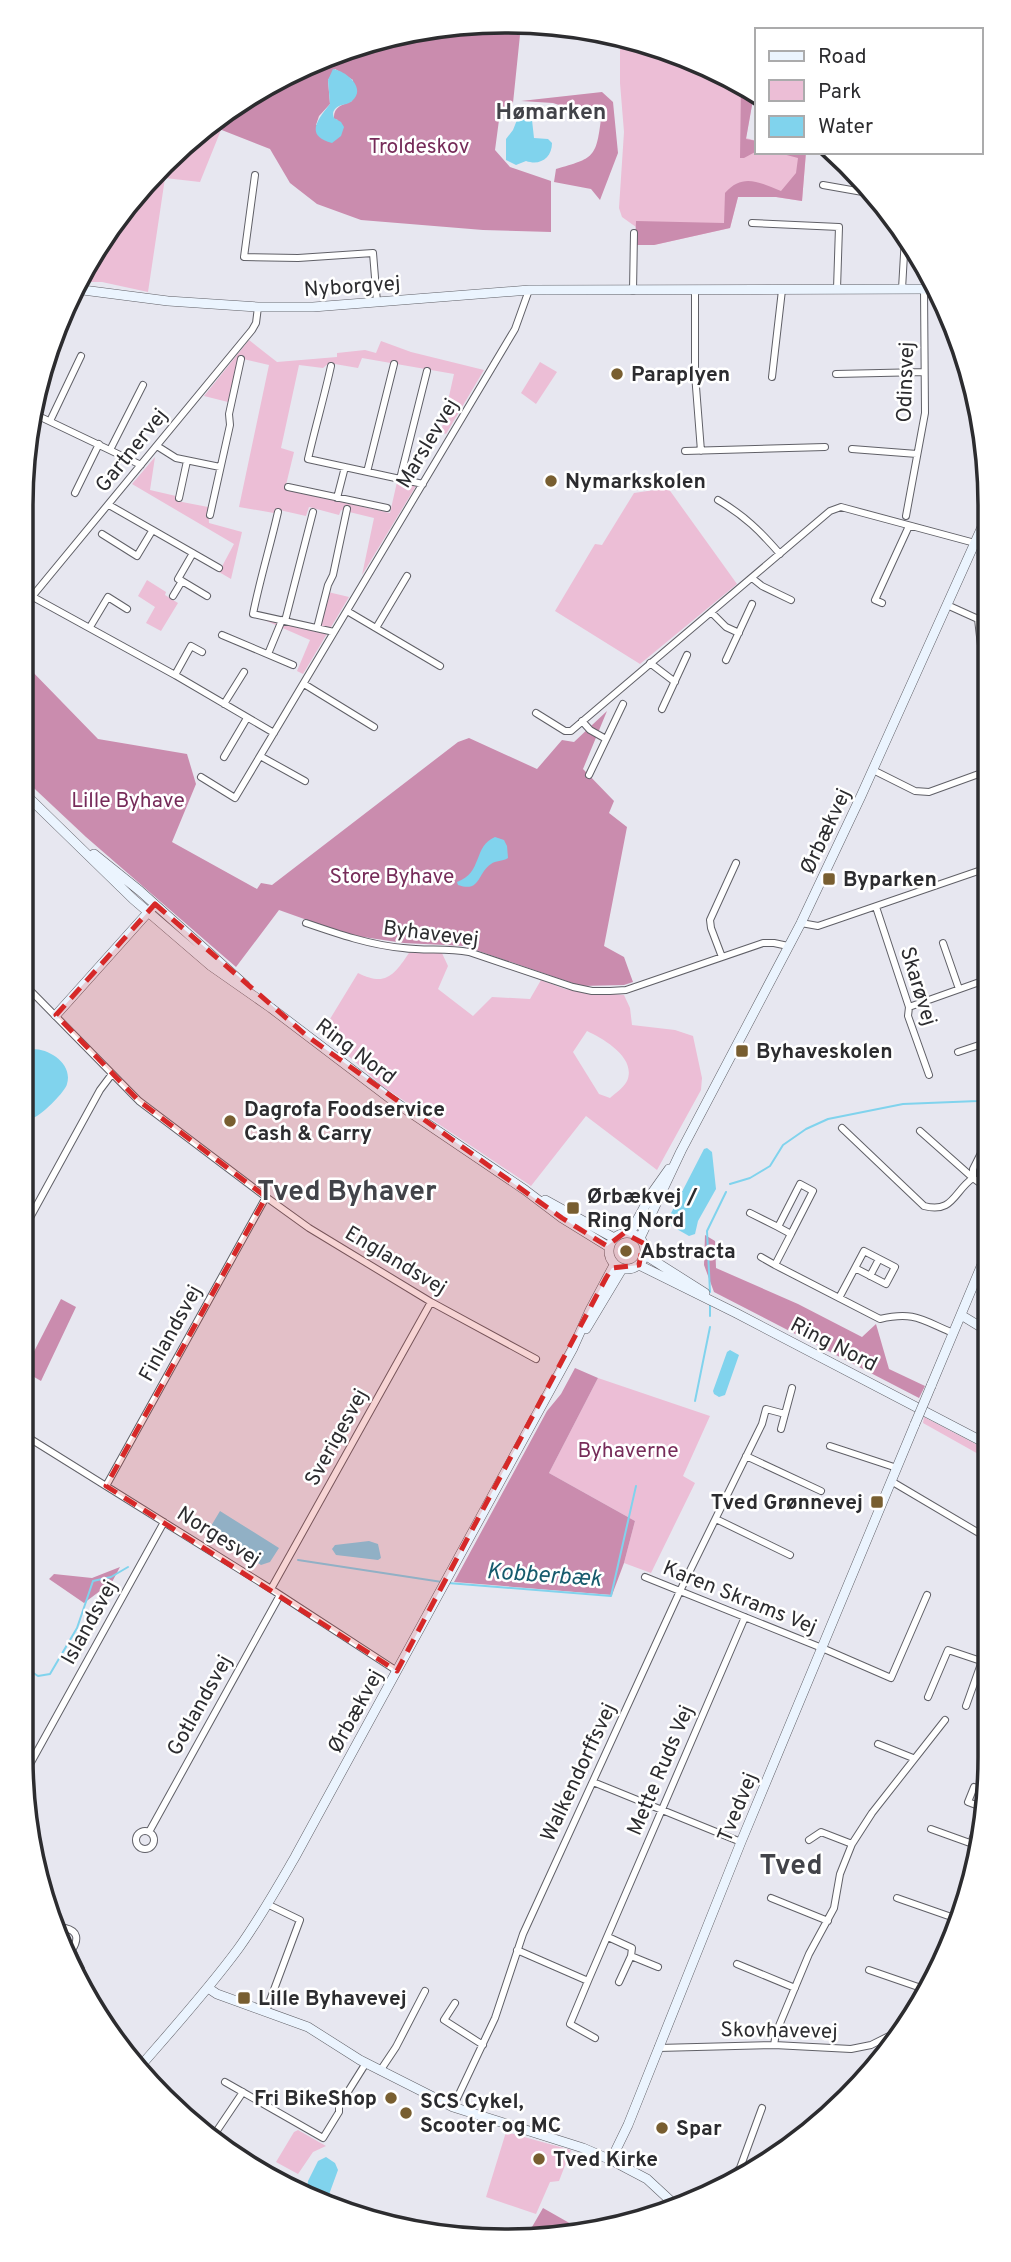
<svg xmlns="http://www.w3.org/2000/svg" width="1011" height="2262" font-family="Overpass,sans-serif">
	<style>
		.green { fill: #ecbed6; fill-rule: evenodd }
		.forest { fill: #ca8cae; fill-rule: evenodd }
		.water { fill: #80d3ed }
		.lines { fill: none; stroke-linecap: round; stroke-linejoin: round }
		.stream { stroke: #80d3ed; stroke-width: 2 }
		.street-casing { stroke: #606067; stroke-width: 8 }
		.secondary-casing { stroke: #606067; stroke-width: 10 }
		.street { stroke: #fff; stroke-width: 6 }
		.secondary { stroke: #ebf4fe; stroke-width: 9 }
		.secondary-bridge-casing { stroke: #606067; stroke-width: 10; stroke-linecap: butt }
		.secondary-bridge { stroke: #ebf4fe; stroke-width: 9 }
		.marked { fill: #d62828; fill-opacity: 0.2; stroke: #d62828; stroke-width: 5; stroke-dasharray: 14 9; stroke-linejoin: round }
		.poi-dot { fill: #785e30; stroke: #fff; stroke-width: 2.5 }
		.labels { text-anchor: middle; stroke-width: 5; stroke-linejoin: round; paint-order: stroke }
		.park-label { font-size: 21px; fill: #762b59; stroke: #fff }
		.street-label { font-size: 21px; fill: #2c2c2f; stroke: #fff }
		.poi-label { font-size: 21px; font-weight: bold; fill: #2c2c2f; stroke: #fff; text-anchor: start }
		.neighbourhood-label { font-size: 23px; font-weight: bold; fill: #424349; stroke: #fff }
		.water-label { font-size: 23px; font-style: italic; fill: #175b6d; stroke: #fff }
		.district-label { font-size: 28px; font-weight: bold; fill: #424349; stroke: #fff }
		.rim { fill: none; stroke: #2c2c2f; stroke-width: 3.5 }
	</style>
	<rect width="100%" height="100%" fill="#e7e7f0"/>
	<path class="green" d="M620,36L691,58L754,94L746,138L757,141V152H806L802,201L776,197H738L730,228L654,245H635L636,227L622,217L619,208L624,132L620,83Z
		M209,125L221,130L200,182L165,178L148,292L102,282H78L102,237L163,163Z
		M249,340L277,362L337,357V353L365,350L376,353L381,341L411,352L484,370L446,434L441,432L454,374L362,358L358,368L329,363L323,368L299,365L281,448L294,452L285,489L390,513L397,482L416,486L362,575L374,518L341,510L339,515L309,507L306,516L275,509L274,513L239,507L269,365L239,358L228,402L204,396Z
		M540,362L557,372L536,404L521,393Z
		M155,457L150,490L176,496L177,501L208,507L209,523L242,532L231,579L219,572L234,544L132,484Z
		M668,488L737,584L640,664L555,611L595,544L602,545L634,493Z
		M147,580L166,592L165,595L178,603L161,631L146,623L155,607L138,596Z
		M328,592L349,597L303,674L297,671L310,640L262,619L317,632Z
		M441,951L448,966L438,989L473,1016L492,997L530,999L541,980L565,989L624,995L630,1008L632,1025L675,1030L693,1036L702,1078L701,1090L657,1170L586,1116L531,1186L382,1086L325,1035L330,1019L358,973C386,987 394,975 409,953ZM587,1031C604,1039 637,1058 627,1081C624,1087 616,1093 610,1098L599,1094L573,1052Z
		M598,1378L710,1416L683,1476L695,1483L651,1573L624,1563L635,1521L549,1473Z
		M924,1417L989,1451V1460L923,1423Z
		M298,2130L326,2146L313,2152L298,2174L276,2162L294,2132Z
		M506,2132L571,2150L559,2181L550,2182L536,2214L486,2197Z"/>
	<path class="forest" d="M455,26L520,35L513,103L499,120L495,150L510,167L551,181V232L483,230L361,220L317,204L290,183L270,149L209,125L236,103L320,58L411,30ZM335,69L353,80L352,101C342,105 333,107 334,119L338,120L316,125L319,116L330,104L328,80Z
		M741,87L754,94L746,139L757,141V151L744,158H740Z
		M602,92L613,102L618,153L600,200L591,189L554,182L556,169C594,158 596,158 601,119L553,103L521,101Z
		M775,152H806L802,201L776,197H738L730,228L654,245H635L636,221L724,223L725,193C743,172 760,183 781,191L796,173L798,158Z
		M25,664L98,739L187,754L196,784L172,842L257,889L261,883L272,885L458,742L469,738L537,769L562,740L574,742L607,711L583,769L614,801L609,813L627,827L604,946L624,957L633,982L624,985L581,986L464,946L404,943L349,935L279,910L236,967L86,837L21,776V670Z
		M705,1235L715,1241L716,1268L798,1304L862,1337L876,1324L889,1369L925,1386L919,1398L714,1292L704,1265Z
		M61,1299L76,1307L41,1381L24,1371Z
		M575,1368L598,1378L549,1473L635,1521L624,1563L612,1595L454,1582L547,1411L561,1394Z
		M120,1567L112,1582L84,1603L49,1579L54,1574L92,1578Z
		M543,2208L587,2233L525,2239Z"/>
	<path class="water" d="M333,69C346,71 367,88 352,101C348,105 340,104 336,108C332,112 333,114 334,118L341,122L344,127L341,136L332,143C304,136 318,119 330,104L328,80Z
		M521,117H526L532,120L534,138L548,139L552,143C552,158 540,166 526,161L516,165L506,160V139L513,130L517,120Z
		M495,837L504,840L507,846L508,858C502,862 496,860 491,864C477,873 481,893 458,885L457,882C483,873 473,846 495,837Z
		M33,1049C50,1049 73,1064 67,1084C65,1092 44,1112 37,1116C32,1119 27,1119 21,1120C21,1100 16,1061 33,1049Z
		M707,1148L712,1152L716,1189L698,1221L695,1234L689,1236L668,1224L667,1221L704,1149Z
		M730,1350L739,1355L725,1395L719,1397L714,1394L713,1391L727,1352Z
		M220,1511L279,1548L270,1562L261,1565L208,1531Z
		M369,1541L378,1544L381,1558L378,1560L336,1555L332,1549L335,1545Z
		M326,2157L335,2163L338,2170L327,2200L307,2193L308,2181L318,2161Z"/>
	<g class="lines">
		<path class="stream" d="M730,1184L750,1178L770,1166L783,1145L806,1129L828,1119L903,1104L978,1101L988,1092
			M710,1292L707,1231L726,1192
			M710,1316V1305
			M695,1401L710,1327
			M298,1560L442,1582
			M448,1583L611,1596L636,1486
			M21,1665L38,1676L50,1674L77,1628L93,1581L111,1577L128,1567"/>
		<defs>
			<path id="street" d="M483,23L528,29L555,26
				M255,175L244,257L298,258L373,253L377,302
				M823,185L874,194
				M752,223L839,227L837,289
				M902,289L905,237
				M695,290V374L701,451
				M633,291L634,233
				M331,366C324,398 315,428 308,459L423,484
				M836,374L924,372
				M772,377L782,290
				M30,412L141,465
				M50,421L81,356
				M28,437L38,416
				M157,446L176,458L220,467
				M852,449L917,454
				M110,450L143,385
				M685,451L825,447
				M367,472L394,364
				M400,479L427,371
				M288,487L387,508
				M75,493L99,444
				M179,498L187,461
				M337,498L345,467
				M718,500C745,516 760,531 780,554
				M109,505L219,568
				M278,512C270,547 260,579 253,614L334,632
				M210,515L230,425L229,414L241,359
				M906,516L925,413L924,289
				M102,534L137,556L152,531
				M752,578L762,586L791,600
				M182,581L207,596
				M173,596L182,581L178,579L193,553
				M33,597L175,675L274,733
				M882,603L875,600L909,526
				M947,605L978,619L984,672
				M21,610L252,330L256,323L258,307
				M347,611L440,666
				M711,612L726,627L739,633
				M285,621L313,512
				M90,627L108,597L127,609
				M317,628L328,585L333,575L347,509
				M376,628L407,576
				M222,635L293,665
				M268,654L282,620
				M726,660L752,604
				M650,663L675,682
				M175,675L191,646L202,652
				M304,684L374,727
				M224,704L244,672
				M662,709L687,655
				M536,713L565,731H571L830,511L841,507L986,546
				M582,721L590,730L606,739
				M260,756L305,781
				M224,757L247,718
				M873,770L915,791L929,792L987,771
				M589,775L623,704
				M201,777L235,798L515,329L529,290
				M876,907L909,1007L908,1016L929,1075
				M306,923C338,934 370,945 403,948C425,951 447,948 469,952L573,987L592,991H610L626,990L763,943H774L788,946
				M801,923L818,926L987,868
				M943,943L959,989
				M722,957L711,928L710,920L736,863
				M21,981L139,1101L266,1197L309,1228L431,1302L536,1359
				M909,1007L988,979
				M958,1052L988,1042
				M842,1128L924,1206C953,1214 954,1191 973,1178V1169L986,1143
				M920,1131L973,1178L988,1189
				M750,1213L778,1227
				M21,1234L100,1090L112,1074
				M791,1234L813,1191L800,1184L778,1227L791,1234L775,1265L880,1319C914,1311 922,1320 953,1333
				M761,1257L775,1265
				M870,1276L879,1259
				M839,1298L864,1251L895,1267L886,1284L855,1268
				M781,1429L792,1388
				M21,1433L271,1589L397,1671
				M830,1446L897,1468
				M746,1456L821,1491
				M891,1481L989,1539
				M106,1486L266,1197
				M716,1519L790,1555
				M645,1577L822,1648L891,1678L927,1595
				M271,1589L431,1302
				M928,1697L948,1650L990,1664
				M966,1706L982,1661
				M878,1744L913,1758
				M24,1775L164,1522
				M593,1782L741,1842
				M984,1808L968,1802L974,1787L987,1792
				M931,1829L981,1847
				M136 1840a9 9 0 1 1 18 0a9 9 0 1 1-18 0Z
				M149,1832L280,1595
				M809,1840L821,1832L852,1844
				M971,1843L985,1803
				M771,1898L828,1921
				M897,1898L960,1920
				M56,1933L65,1928C78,1931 79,1939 72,1950L65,1952
				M608,1937L632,1948L631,1956L619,1982
				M72,1950L81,1969L77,1980
				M517,1950L588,1981L745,1617
				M631,1956L658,1967
				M737,1964L795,1988
				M869,1970L924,1989
				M588,1981L570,2024L595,2038
				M455,2003L444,2020L483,2045
				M266,2011L300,1920L267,1904
				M774,2045L776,2033L809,1954L834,1908L840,1874L852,1844L872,1813L945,1720
				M658,2048L774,2045L851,2049L871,2045L897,2032
				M380,2071L396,2047L425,1991
				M225,2082L323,2138L339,2112V2106L366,2063
				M453,2107L495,2018L523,1934L680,1591L762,1424L766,1409L785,1414
				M214,2135L243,2092
				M722,2186L740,2168L762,2108"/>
			<path id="secondary" d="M75,289L168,301L258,307H313L529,290L935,289
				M21,790L133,899L211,966L271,1008L392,1100L525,1190L562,1218L609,1247
				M94,854L140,891L245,985
				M56,1015L152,908
				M545,1200L614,1238
				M609 1251a18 18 0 1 1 36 0a18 18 0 1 1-36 0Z
				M630,1233L652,1193L669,1169
				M640,1238L681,1151L801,923L861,796L986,518
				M645,1255L705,1293
				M639,1265L736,1313L989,1445
				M961,1315L989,1332
				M586,1329L622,1269
				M931,1386L988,1250
				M208,1988L217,1994L308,2027L360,2060L453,2107L583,2148L611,2160L647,2179L674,2204
				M137,2070C171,2031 207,1991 238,1949C259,1920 277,1888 295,1857L573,1348L590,1310L614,1265
				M611,2160L628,2125L741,1842L915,1424"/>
		</defs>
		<use href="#street" class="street-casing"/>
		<use href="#secondary" class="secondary-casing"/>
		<use href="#street" class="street"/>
		<use href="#secondary" class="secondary"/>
		<defs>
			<path id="secondary-bridge" d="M915,1424L931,1386"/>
		</defs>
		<use href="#secondary-bridge" class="secondary-bridge-casing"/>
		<use href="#secondary-bridge" class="secondary-bridge"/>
	</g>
	<path class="marked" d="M155,904L307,1036L562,1218L607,1246L624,1233L643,1243L639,1265L612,1268L606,1278L397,1671L106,1486L266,1197L139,1101L56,1015Z"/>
	<g class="poi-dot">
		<circle cx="617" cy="374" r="7"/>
		<circle cx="551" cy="481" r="7"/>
		<rect x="822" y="872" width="14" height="14" rx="3.5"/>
		<rect x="735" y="1044" width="14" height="14" rx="3.5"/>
		<circle cx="230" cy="1121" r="7"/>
		<rect x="566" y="1201" width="14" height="14" rx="3.5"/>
		<circle cx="626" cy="1251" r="7"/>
		<rect x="870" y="1495" width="14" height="14" rx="3.5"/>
		<rect x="237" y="1991" width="14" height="14" rx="3.5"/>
		<circle cx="391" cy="2098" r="7"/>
		<circle cx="406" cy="2113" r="7"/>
		<circle cx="662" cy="2128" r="7"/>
		<circle cx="539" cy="2159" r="7"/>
	</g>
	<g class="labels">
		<g class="park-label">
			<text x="419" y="153">Troldeskov</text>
			<text x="128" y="807">Lille Byhave</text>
			<text x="392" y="883">Store Byhave</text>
			<text x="628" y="1457">Byhaverne</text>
		</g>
		<g class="street-label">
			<text transform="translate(352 286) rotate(-4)" y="7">Nyborgvej</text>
			<text transform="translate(905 382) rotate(-88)" y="7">Odinsvej</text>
			<text transform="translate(427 443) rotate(-59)" y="7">Marslevvej</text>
			<text transform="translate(131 450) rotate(-51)" y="7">Gartnervej</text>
			<text transform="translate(825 831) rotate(-65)" y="7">Ørbækvej</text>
			<text transform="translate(431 933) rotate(7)" y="7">Byhavevej</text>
			<text transform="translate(919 986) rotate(73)" y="7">Skarøvej</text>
			<text transform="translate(356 1051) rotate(37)" y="7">Ring Nord</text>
			<text transform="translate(396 1260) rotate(31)" y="7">Englandsvej</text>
			<text transform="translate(170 1333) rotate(-61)" y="7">Finlandsvej</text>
			<text transform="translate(834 1344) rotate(27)" y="7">Ring Nord</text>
			<text transform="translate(336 1437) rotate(-61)" y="7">Sverigesvej</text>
			<text transform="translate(219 1536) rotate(32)" y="7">Norgesvej</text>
			<text transform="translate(740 1597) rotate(22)" y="7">Karen Skrams Vej</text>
			<text transform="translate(89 1622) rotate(-61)" y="7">Islandsvej</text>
			<text transform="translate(199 1705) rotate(-61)" y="7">Gotlandsvej</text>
			<text transform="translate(355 1711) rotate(-61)" y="7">Ørbækvej</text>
			<text transform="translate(660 1770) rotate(-67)" y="7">Mette Ruds Vej</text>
			<text transform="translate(578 1772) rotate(-65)" y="7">Walkendorffsvej</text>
			<text transform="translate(737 1807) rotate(-68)" y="7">Tvedvej</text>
			<text transform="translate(779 2030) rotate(1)" y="7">Skovhavevej</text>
		</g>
		<g class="poi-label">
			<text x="631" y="381">Paraplyen</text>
			<text x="565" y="488">Nymarkskolen</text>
			<text x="843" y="886">Byparken</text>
			<text x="756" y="1058">Byhaveskolen</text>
			<text x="244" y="1116">Dagrofa Foodservice<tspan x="244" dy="24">Cash &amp; Carry</tspan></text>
			<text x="587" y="1203">Ørbækvej /<tspan x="587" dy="24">Ring Nord</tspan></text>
			<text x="640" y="1258">Abstracta</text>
			<text x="863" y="1509" text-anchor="end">Tved Grønnevej</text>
			<text x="258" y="2005">Lille Byhavevej</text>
			<text x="377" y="2105" text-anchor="end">Fri BikeShop</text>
			<text x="420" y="2108">SCS Cykel,<tspan x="420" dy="24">Scooter og MC</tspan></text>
			<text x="676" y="2135">Spar</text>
			<text x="553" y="2166">Tved Kirke</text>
		</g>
		<g class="neighbourhood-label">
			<text x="551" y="119">Hømarken</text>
		</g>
		<g class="water-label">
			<text transform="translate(544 1574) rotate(4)" y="8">Kobberbæk</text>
		</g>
		<g class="district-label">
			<text x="347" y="1200">Tved Byhaver</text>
			<text x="791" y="1874">Tved</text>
		</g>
	</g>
	<path d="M0 0H1011V2262H0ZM505 33H506A472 472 0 0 1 978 505V1757A472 472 0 0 1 506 2229H505A472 472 0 0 1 33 1757V505A472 472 0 0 1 505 33Z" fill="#fff" fill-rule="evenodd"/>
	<path class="rim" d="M505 33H506A472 472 0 0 1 978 505V1757A472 472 0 0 1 506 2229H505A472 472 0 0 1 33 1757V505A472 472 0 0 1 505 33Z"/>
	<rect x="755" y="28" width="228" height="126" fill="#ffffff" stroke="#ababac" stroke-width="2"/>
	<rect x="769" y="51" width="35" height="10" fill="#ebf4fe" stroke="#ababac" stroke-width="2"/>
	<text x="818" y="63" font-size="21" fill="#2c2c2f">Road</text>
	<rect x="769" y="80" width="35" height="21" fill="#ecbed6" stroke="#ababac" stroke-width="2"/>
	<text x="818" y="98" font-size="21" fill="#2c2c2f">Park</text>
	<rect x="769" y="116" width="35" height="21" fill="#80d3ed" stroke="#ababac" stroke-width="2"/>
	<text x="818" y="133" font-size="21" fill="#2c2c2f">Water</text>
</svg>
